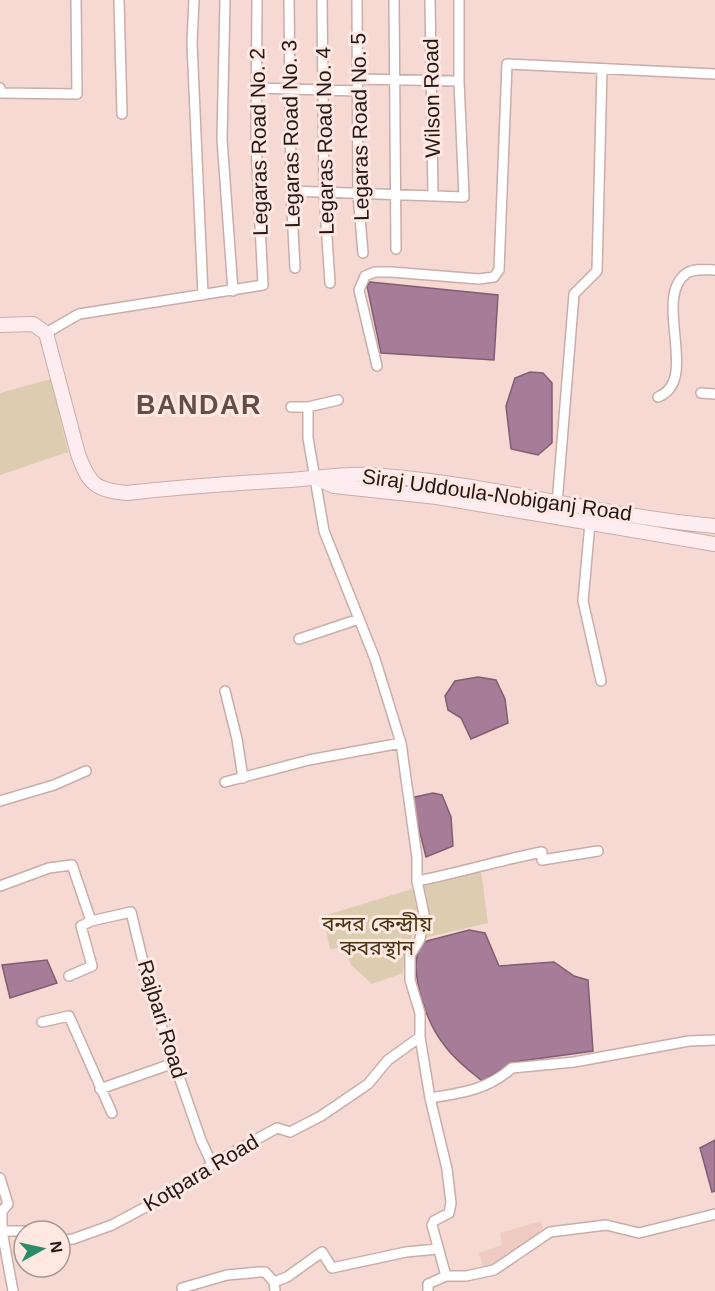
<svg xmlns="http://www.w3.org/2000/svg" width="715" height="1291" font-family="Arial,'Noto Sans Bengali',sans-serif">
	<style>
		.built { fill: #efcac2 }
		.green { fill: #dccdb0 }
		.water { fill: #a77c98; stroke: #7f5e71; stroke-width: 1.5 }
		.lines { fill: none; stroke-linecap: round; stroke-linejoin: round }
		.minor-casing { stroke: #c9ada7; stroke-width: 12 }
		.secondary-casing { stroke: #c9ada7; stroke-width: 16 }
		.minor { stroke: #fff; stroke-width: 9 }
		.secondary { stroke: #fdedf0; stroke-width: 14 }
		.labels { text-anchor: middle; stroke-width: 6; stroke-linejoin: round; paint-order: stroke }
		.street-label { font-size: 21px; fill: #221816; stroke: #ffe8e2 }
		.park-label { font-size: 21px; fill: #45340f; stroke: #ffe8e2 }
		.district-label { font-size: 27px; font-weight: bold; letter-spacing: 1.5px; fill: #644c47; stroke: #ffe8e2 }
	</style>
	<rect width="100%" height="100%" fill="#f6d9d3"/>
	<path class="built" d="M541,1221L543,1229L508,1256L484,1270L479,1253L502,1245L500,1233Z"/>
	<path class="green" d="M51,379L68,452L0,475V393Z
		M481,871L488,923L424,938L422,881Z
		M412,889L419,918L405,954L403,973L372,984L351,965L345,947L330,949L323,916Z"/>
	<path class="water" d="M370,282L498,295L494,360L381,353L367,286Z
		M530,372L543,373L552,383V443L538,455L511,449L506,406L515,378Z
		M478,677L496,680L505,699L508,723L471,739L461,718L448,710L445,696L455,681Z
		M433,793L442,795L451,817L453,846L426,857L412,801L415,797Z
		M469,930L485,933L499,966L554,962L574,976L588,980L593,1051L514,1062L482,1081C469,1070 455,1060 445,1046C427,1024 408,972 420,946L427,941Z
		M47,960L57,983L10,998L2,965Z
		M715,1140V1191L712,1192L700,1148Z"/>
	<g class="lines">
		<defs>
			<path id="minor" d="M119,0L122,114
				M194,0L192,43L203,295
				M225,0L222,139L233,291
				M289,0L291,191L295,268
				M322,0L324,192L330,283
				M357,0L358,194L363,253
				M394,0L396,249
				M430,0L433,196
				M357,79L459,81
				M0,88L1,93L77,94L76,0
				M256,88L358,91
				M291,191L464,197L459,81V0
				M46,333L79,314L263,285L256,145L257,0
				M377,366L359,290L365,276L375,272H391L479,279L494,277L499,270L507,64L715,74
				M701,393L715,394
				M658,397C701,381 651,297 687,273C695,268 707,270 715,270
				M338,400L308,407V438L324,531L375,659L401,743L417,857V881L424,914L420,939L410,955V980L420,1013V1037L430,1098L447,1169L451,1203L449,1213L434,1221L432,1225L446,1276L428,1284V1291
				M291,407H308
				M557,504L574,294L597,271L602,69
				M590,523L583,601L601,681
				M299,639L359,619
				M225,691L237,739L243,778
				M225,782L309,760L401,743
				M0,801L54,785L86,771
				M417,881C459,873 500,860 542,852V860L598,851
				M0,886L49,868L72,865L91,921L81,926L92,966L69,976
				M91,921L131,912L152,999L201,1140L212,1164
				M42,1022L69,1016L112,1113
				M100,1089L174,1063
				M430,1098C462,1093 487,1090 512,1068L574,1062L689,1041L715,1040
				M0,1178L8,1204L2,1211V1231
				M60,1240L73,1239L112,1225L185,1186L212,1164L277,1128L290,1132L321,1116L368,1084L388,1060L420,1037
				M446,1276H466L494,1270L550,1232L606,1225L639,1233L715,1214
				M182,1288L227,1275L260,1272H265L274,1282
				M13,1291L2,1231H41
				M275,1291L274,1282L287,1277L322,1252L332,1268L406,1252L437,1249"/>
			<path id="secondary" d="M0,325L33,324L46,333L78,454C89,484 95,490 127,493C182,487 236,483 291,480C319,478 344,473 372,475C487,483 600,516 715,526
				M316,478L334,486L437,497L715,544"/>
		</defs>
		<use href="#minor" class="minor-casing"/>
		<use href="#secondary" class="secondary-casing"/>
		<use href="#minor" class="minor"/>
		<use href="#secondary" class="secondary"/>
	</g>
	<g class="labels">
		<g class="street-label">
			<text transform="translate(432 98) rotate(-91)" y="7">Wilson Road</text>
			<text transform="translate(360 127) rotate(-91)" y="7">Legaras Road No. 5</text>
			<text transform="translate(291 134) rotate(-91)" y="7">Legaras Road No. 3</text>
			<text transform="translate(325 141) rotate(-91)" y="7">Legaras Road No. 4</text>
			<text transform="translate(259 142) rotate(-91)" y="7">Legaras Road No. 2</text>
			<text transform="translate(497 495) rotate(8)" y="7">Siraj Uddoula-Nobiganj Road</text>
			<text transform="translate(162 1019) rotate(73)" y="7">Rajbari Road</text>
			<text transform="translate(201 1173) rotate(-31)" y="7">Kotpara Road</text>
		</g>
		<g class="park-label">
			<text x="377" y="931">বন্দর কেন্দ্রীয়<tspan x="377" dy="24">কবরস্থান</tspan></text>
		</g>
		<g class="district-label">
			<text x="199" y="414">BANDAR</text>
		</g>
	</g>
	<g transform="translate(42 1249) rotate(82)"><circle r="28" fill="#ffe8e2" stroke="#a79590" stroke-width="1.5"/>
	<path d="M0-4.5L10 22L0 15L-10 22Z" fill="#2a8d67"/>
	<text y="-9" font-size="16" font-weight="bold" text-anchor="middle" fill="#221816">N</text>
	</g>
</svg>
